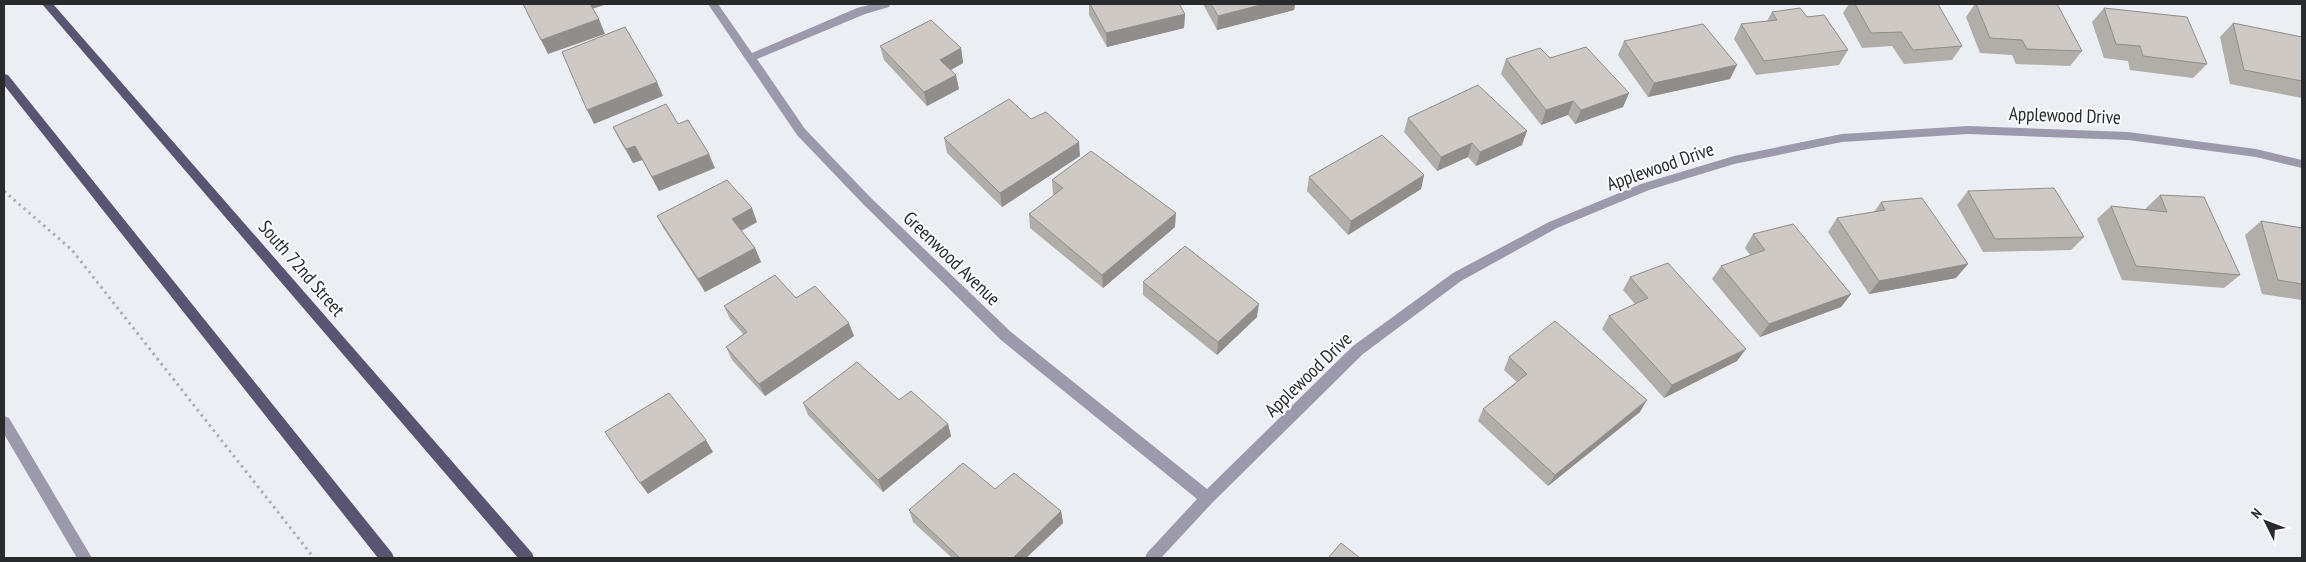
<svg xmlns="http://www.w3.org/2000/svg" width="2306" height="562" font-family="'PT Sans Narrow',sans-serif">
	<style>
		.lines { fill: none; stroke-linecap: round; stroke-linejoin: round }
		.path { stroke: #adafb3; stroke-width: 3; stroke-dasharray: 2.5 4; stroke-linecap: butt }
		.street { fill: #9b99ab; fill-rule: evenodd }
		.primary { fill: #585472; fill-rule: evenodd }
		.wall { fill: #b1ada9 }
		.shaded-wall { fill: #908d8a }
		.building { fill: #cec9c5; stroke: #908d8a }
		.labels { text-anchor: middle; stroke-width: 4; stroke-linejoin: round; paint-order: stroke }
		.street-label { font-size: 19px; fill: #292a2c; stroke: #fafbfe }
	</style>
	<rect width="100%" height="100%" fill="#ebeef3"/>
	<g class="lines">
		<path class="path" d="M4,191L72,250L314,558"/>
		<path class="street" d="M708,4H718L752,53L857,8L873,4H890L889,7L865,14L757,59L805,129L871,198L1011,332L1207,489L1353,346L1453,273L1549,222L1641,184L1734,156L1842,134L1968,126L2128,132L2256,149L2302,160V168L2256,157L2128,140L1968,134L1842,142L1734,164L1649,190L1557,228L1461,281L1363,354L1212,503L1161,558H1145L1147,553L1197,499L1001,340L863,204L797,135Z
			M4,416L9,418L92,558H77L4,434Z"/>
		<path class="primary" d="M42,4H53L532,553L534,558H518Z
			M4,74L8,75L392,553L394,558H378L4,85Z"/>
	</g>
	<path class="wall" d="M1089,4H1179L1185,14L1184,28L1107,47L1089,15Z
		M1203,4H1295L1294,10L1217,30Z
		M1849,4H1938L1962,46L1952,60L1904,64L1892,46L1862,48L1843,13Z
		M1975,4H2057L2082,51L2070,66L2016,64L2012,55L1980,53L1966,17Z
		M2104,8L2207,64L2193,78L2130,70L2128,61L2104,58L2092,22Z
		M1772,12L1807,17L1848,50L1839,65L1756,75L1734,39L1741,24L1767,21Z
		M2233,23L2302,37V98L2230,84L2220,37Z
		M1624,41L1730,79L1648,97L1618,55Z
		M880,46L961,48L963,63L951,70L959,89L927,106L884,60Z
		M1550,58L1629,93L1623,107L1575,124L1568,115L1541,125L1501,74L1506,59Z
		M1408,118L1522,145L1476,166L1468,157L1437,171L1404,132Z
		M1031,119L1080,156L1002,207L947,153L944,138Z
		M678,124L715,168L659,191L642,160L633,163L620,141L613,127Z
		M1424,175L1421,189L1348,235L1307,191L1309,177Z
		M1052,180L1175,227L1103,288L1030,228L1029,214L1054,195L1053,194Z
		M1968,191L2084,237L2071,250L1983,252L1957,205Z
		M2160,195L2240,275L2224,288L2122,280L2097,219L2111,206L2146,210V208Z
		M1881,202L1956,278L1869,294L1828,232L1837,218L1874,212Z
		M657,216L757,222L742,231L755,248L761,262L705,292L664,229Z
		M2261,221L2302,228V300L2262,294L2245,235Z
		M1753,234L1851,294L1841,307L1760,337L1712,279L1721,266L1750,255L1745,248Z
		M1630,277L1737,361L1664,398L1602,329L1609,316L1635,304L1623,290Z
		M1143,282L1257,317L1217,355L1143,295Z
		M796,298L854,336L765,396L732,360L726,347L743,334L730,319L724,306Z
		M1509,357L1640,412L1548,486L1478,421L1483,409L1517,382L1504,370Z
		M899,400L948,424L951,436L883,492L808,415L803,403Z
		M995,489L1061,511L1063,523L1026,558H952L913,522L909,510Z"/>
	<path class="shaded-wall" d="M589,4H607L592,9Z
		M1264,4H1295L1294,10L1217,30L1218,16Z
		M1185,14L1184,28L1107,47L1106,33Z
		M599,19L605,34L548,54L541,40Z
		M961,48L963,63L943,74L940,60Z
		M1737,65L1730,79L1648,97L1654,83Z
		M956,75L959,89L927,106L924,92Z
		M657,82L663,96L594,124L587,110Z
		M1629,93L1623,107L1575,124L1581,110Z
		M1573,101L1568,115L1541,125L1546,110Z
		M1527,131L1522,145L1476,166L1480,152Z
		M1079,142L1080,156L1002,207L1000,193Z
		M1472,143L1468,157L1437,171L1441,157Z
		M635,146L642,160L633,163L626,149Z
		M709,154L715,168L659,191L652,177Z
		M1424,175L1421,189L1348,235L1351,221Z
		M752,208L757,222L738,232L732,219Z
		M1176,213L1175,227L1103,288L1102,275Z
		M755,248L761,262L705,292L698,279Z
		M1968,264L1956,278L1869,294L1879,281Z
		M1851,294L1841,307L1760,337L1769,324Z
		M1259,304L1257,317L1217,355L1218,342Z
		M849,323L854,336L765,396L759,384Z
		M1746,349L1737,361L1664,398L1672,385Z
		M1647,400L1640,412L1548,486L1555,475Z
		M948,424L951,436L883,492L878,480Z
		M706,440L713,452L648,494L640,483Z
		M1061,511L1063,523L1026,558H1013Z"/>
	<path class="building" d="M523,4H590L599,19L541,40Z
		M1090,4H1179L1185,14L1106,33Z
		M1211,4H1264L1218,16Z
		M1855,4H1938L1962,46L1913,50L1901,32L1871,33Z
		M1976,4H2057L2082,51L2027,49L2022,40L1990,38Z
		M1800,8L1807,17L1824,15L1848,50L1764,61L1741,24L1777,20L1772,12Z
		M2104,8L2187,17L2207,64L2143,56L2140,46L2116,44Z
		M931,20L961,48L940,60L956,75L924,92L880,46Z
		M2233,23L2302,37V81L2244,70Z
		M1703,24L1737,65L1654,83L1624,41Z
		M625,27L657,82L587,110L562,52Z
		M1586,47L1629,93L1581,110L1573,101L1546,110L1506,59L1540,48L1550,58Z
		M1478,85L1527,131L1480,152L1472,143L1441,157L1408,118Z
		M1009,99L1031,119L1046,112L1079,142L1000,193L944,138Z
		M666,104L678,124L688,120L709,154L652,177L635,146L626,149L613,127Z
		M1382,135L1424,175L1351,221L1309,177Z
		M1091,151L1176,213L1102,275L1029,214L1063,188L1052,180Z
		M727,180L752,208L732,219L755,248L698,279L657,216Z
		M2054,188L2084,237L1995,239L1968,191Z
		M2160,195L2204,197L2240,275L2136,266L2111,206L2167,212Z
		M1922,198L1968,264L1879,281L1837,218L1885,210L1881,202Z
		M2261,221L2302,228V284L2278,280Z
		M1793,224L1851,294L1769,324L1721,266L1765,250L1753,234Z
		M1185,246L1259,304L1218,342L1143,282Z
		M1668,263L1746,349L1672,385L1609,316L1648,298L1630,277Z
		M775,275L796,298L815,286L849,323L759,384L726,347L747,332L724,306Z
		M1555,321L1647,400L1555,475L1483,409L1527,374L1509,357Z
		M857,362L899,400L911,391L948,424L878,480L803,403Z
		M669,393L706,440L640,483L605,432Z
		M963,463L995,489L1014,473L1061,511L1013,558H960L909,510Z
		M1341,543L1360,558H1328Z"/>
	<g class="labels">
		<g class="street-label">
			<text transform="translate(2065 115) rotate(2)" y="7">Applewood Drive</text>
			<text transform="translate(1660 166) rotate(-19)" y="7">Applewood Drive</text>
			<text transform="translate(952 258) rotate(44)" y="7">Greenwood Avenue</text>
			<text transform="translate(302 268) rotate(49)" y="7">South 72nd Street</text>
			<text transform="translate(1308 374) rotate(-44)" y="7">Applewood Drive</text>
		</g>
	</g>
	<rect width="2306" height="562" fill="none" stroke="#292a2c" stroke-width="10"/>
	<g transform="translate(2266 522) rotate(312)" stroke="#fafbfe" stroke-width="4" paint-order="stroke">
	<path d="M0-4L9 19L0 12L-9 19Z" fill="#292a2c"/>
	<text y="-8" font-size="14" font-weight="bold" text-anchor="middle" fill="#292a2c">N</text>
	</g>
</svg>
